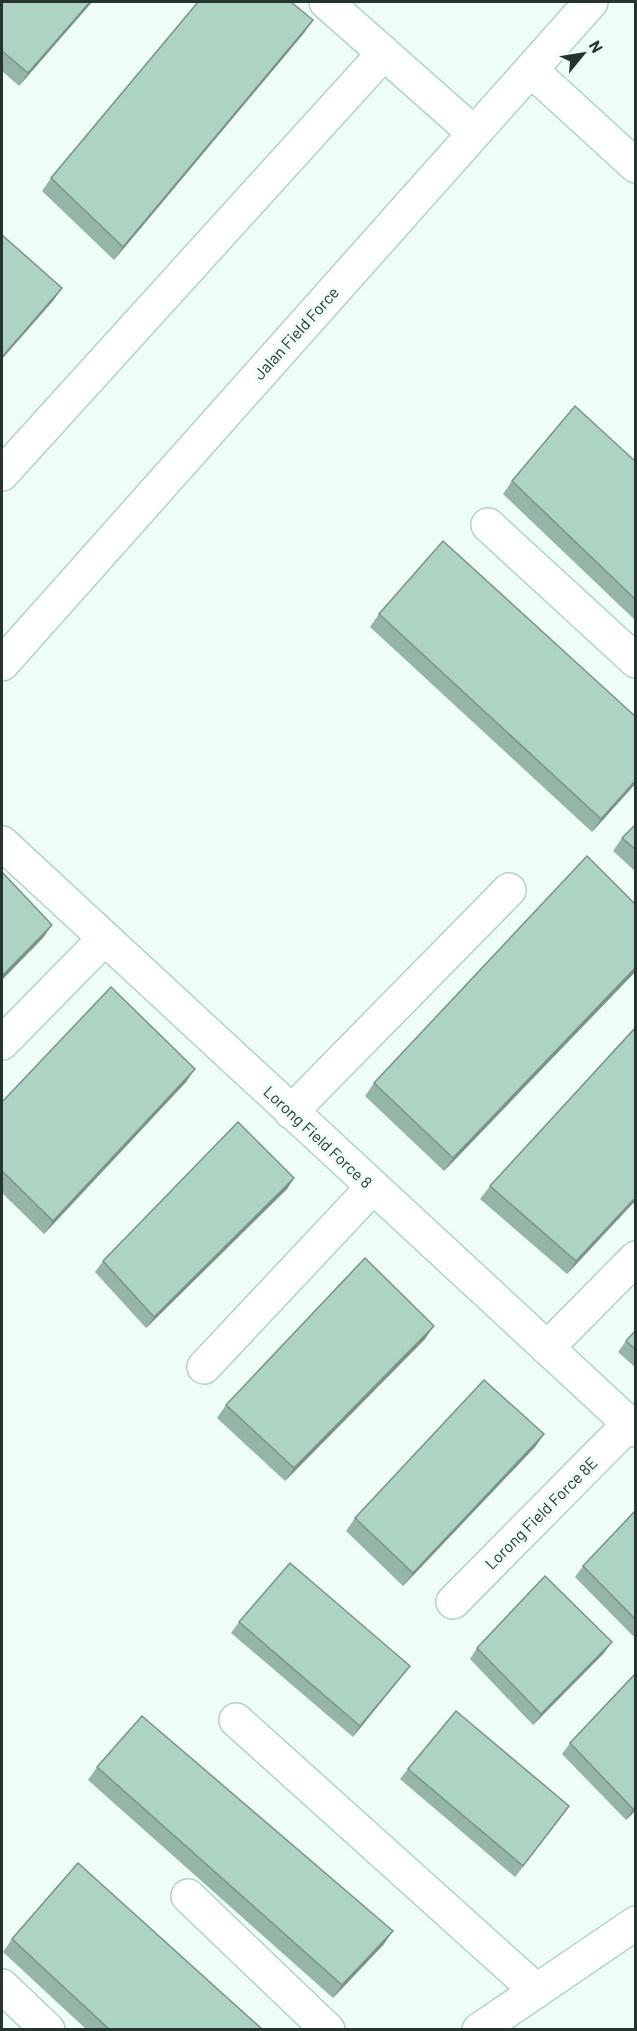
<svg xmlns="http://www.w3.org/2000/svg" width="637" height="2031" font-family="Barlow,sans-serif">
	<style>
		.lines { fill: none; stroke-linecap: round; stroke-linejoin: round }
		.minor-casing { stroke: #afd5c4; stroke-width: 36 }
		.minor { stroke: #fff; stroke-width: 33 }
		.wall { fill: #95b5a7 }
		.shaded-wall { fill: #799488 }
		.building { fill: #add3c2; stroke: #799488; stroke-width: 1.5 }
		.labels { text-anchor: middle; stroke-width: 6; stroke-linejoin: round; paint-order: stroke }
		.street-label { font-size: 16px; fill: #25342e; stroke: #eefdf6 }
	</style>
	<rect width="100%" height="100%" fill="#eefdf6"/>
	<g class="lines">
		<defs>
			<path id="minor" d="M326,2L474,133
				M531,70L636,166
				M2,474L384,53
				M488,525L636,661
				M2,664L591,2
				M2,843L636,1430
				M2,1043L104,939
				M291,1112L509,890
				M547,1348L636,1258
				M204,1367L373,1187
				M453,1602L629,1424
				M236,1720L537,1991
				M188,1896L328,2030
				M2,1986L48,2030
				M479,2030L636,1923"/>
		</defs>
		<use href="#minor" class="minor-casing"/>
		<use href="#minor" class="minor"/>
	</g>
	<path class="wall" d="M2,2H92L19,86L2,71Z
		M313,20L304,33L114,260L42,191L51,178Z
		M636,462V621L503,494L512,481Z
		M379,614L636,717V783L592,832L370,627Z
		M636,824V872L613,851L622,838Z
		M636,905V971L444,1171L365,1096L374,1083Z
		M636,1027V1200L567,1274L480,1199L490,1186Z
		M186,1082L44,1234L2,1193V1102Z
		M294,1178L287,1189L146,1328L95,1272L103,1261Z
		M636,1330V1368L618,1352L626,1341Z
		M425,1339L285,1481L217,1418L226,1405Z
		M544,1434L535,1447L403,1586L346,1531L355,1518Z
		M636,1510V1639L575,1577L583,1566Z
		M239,1622L402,1676L353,1737L231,1633Z
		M477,1648L604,1653L533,1725L470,1659Z
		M636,1673V1810L626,1820L562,1754L570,1743Z
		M97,1767L384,1944L333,1998L88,1780Z
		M408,1769L561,1817L515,1877L400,1779Z
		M12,1939L263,2030H87L3,1952Z"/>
	<path class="shaded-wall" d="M90,2H92L19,86L28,73Z
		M313,20L304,33L114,260L123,247Z
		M62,288L53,301L2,359V357Z
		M636,780V783L592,832L601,819Z
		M52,925L43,938L2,980V976Z
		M636,967V971L444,1171L453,1158Z
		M195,1069L186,1082L44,1234L53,1221Z
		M294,1178L287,1189L146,1328L154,1317Z
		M636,1197V1200L567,1274L576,1261Z
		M434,1326L425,1339L285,1481L294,1468Z
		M544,1434L535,1447L403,1586L413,1573Z
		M612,1642L604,1653L533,1725L541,1714Z
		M410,1666L402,1676L353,1737L360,1726Z
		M569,1806L561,1817L515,1877L523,1866Z
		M636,1807V1810L626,1820L633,1809Z
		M393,1931L384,1944L333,1998L342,1985Z"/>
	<path class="building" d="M2,2H90L28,73L2,51Z
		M198,2H291L313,20L123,247L51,178Z
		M2,235L62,288L2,357Z
		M575,406L636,462V600L512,481Z
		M443,541L636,717V780L601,819L379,614Z
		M636,824V850L622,838Z
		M587,856L636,905V967L453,1158L374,1083Z
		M2,872L52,925L2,976Z
		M111,987L195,1069L53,1221L2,1171V1102Z
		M636,1027V1197L576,1261L490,1186Z
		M238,1122L294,1178L154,1317L103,1261Z
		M365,1258L434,1326L294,1468L226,1405Z
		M636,1330V1350L626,1341Z
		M484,1380L544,1434L413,1573L355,1518Z
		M636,1510V1620L583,1566Z
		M290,1563L410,1666L360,1726L239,1622Z
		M545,1576L612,1642L541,1714L477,1648Z
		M636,1673V1807L633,1809L570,1743Z
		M456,1711L569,1806L523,1866L408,1769Z
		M142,1716L393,1931L342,1985L97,1767Z
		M78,1863L263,2030H110L12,1939Z"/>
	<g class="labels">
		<g class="street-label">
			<text transform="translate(296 333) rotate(-48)" y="6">Jalan Field Force</text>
			<text transform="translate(318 1137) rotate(43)" y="6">Lorong Field Force 8</text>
			<text transform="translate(541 1513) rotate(-45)" y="6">Lorong Field Force 8E</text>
		</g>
	</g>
	<rect width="637" height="2031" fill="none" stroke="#25342e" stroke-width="6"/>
	<g transform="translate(583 54) rotate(60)" stroke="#eefdf6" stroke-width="4.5" paint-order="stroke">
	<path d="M0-4.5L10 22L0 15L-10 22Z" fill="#25342e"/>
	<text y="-9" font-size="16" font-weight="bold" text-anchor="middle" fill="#25342e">N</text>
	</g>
</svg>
